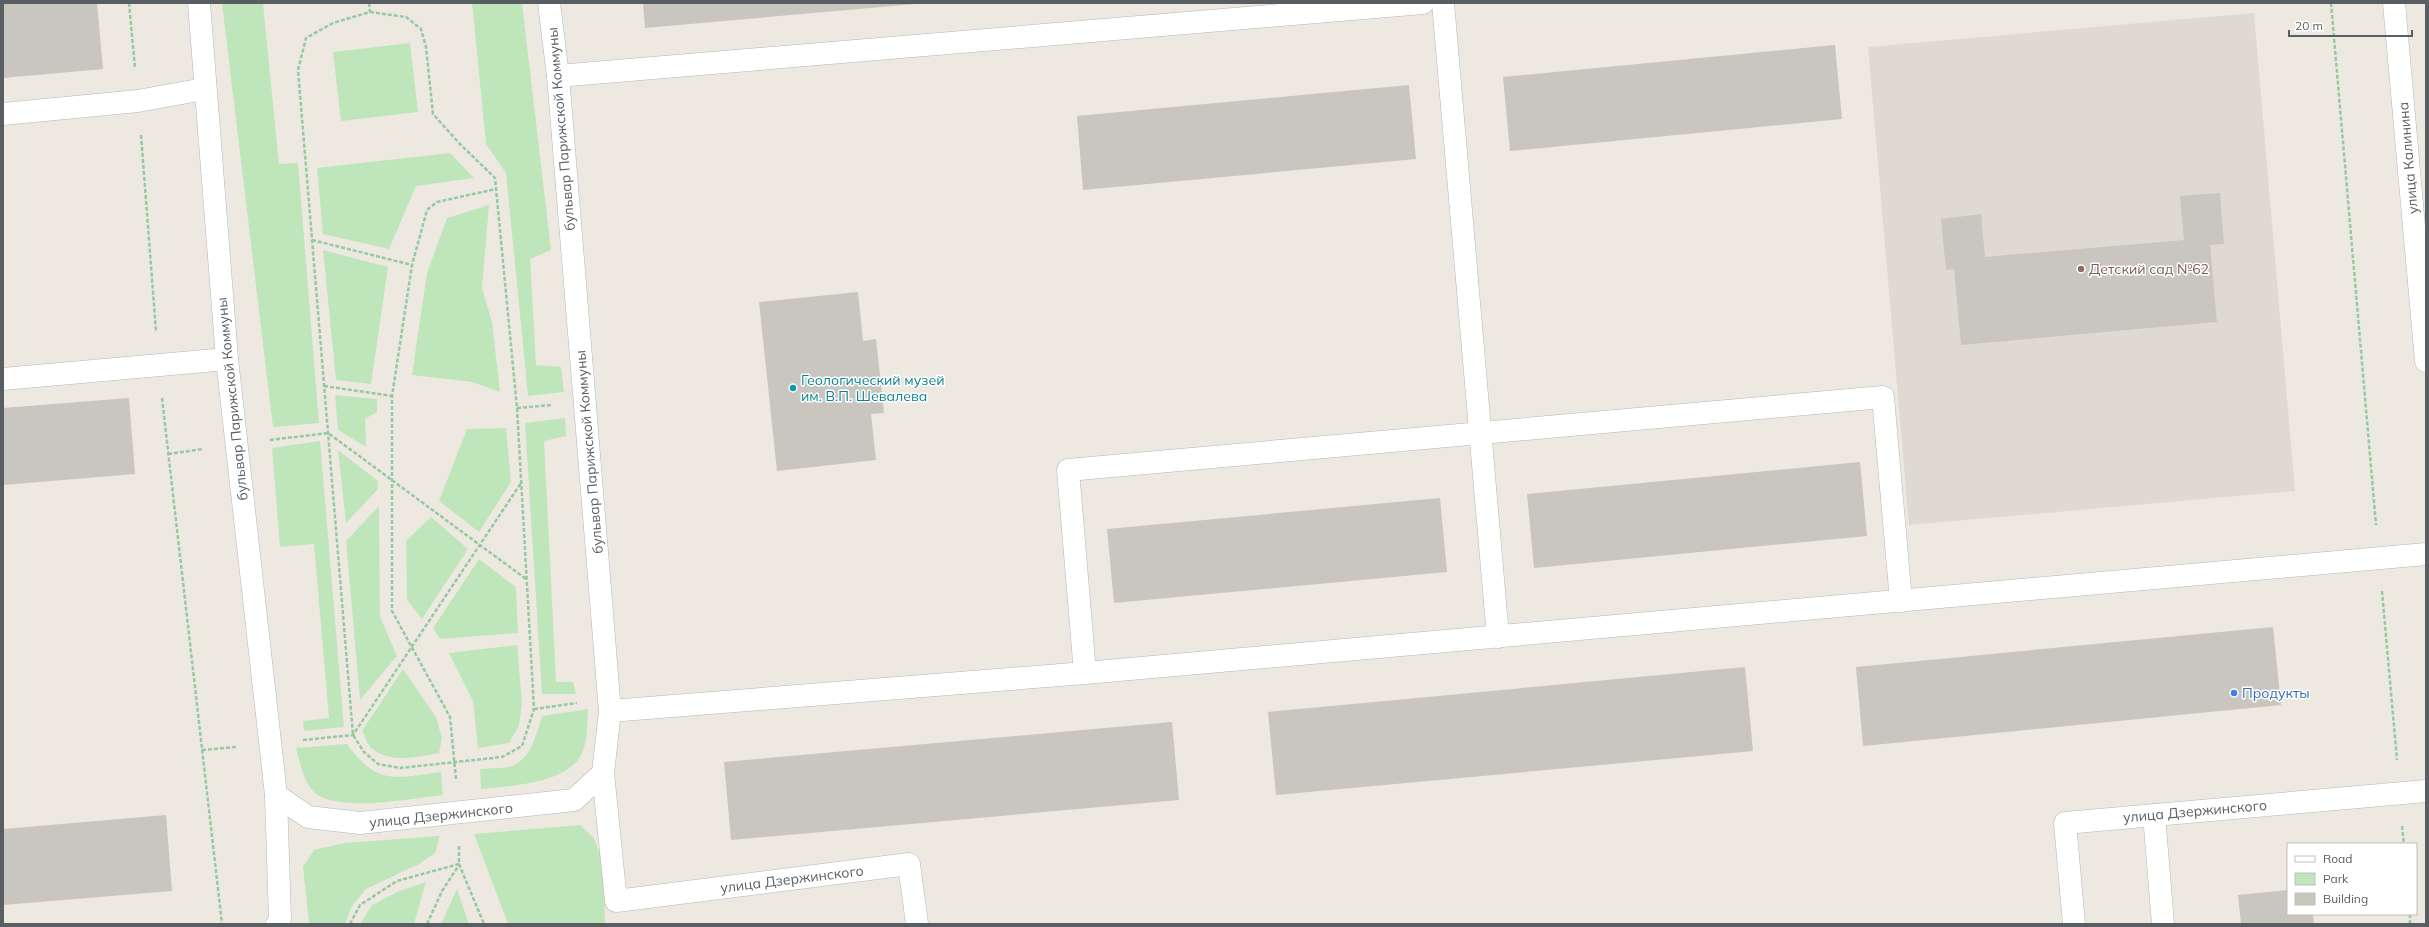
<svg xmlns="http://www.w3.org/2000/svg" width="2429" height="927" font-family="Mulish,sans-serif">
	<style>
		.education { fill: #dfdad1 }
		.green { fill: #bfe6bb }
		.building { fill: #c9c5bf }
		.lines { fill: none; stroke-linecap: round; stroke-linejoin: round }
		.service-casing { stroke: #b3b7bc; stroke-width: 23 }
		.minor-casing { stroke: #b3b7bc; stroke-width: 23 }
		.secondary-casing { stroke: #b4b8be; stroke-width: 23 }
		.path { stroke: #95c99f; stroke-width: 2.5; stroke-dasharray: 4 2; stroke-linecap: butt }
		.service { stroke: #fff; stroke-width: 22 }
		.minor { stroke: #fff; stroke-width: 22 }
		.secondary { stroke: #fff; stroke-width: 22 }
		.education-dot { fill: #8d6e63; stroke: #fff; stroke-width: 1.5 }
		.culture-dot { fill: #0f9aa8; stroke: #fff; stroke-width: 1.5 }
		.shop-dot { fill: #3f7fe0; stroke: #fff; stroke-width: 1.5 }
		.labels { text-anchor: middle; stroke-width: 3; stroke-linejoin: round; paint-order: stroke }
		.street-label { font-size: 14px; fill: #595e62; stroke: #fff }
		.education-label { font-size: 14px; fill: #785e54; stroke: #fff; text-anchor: start }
		.culture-label { font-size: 14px; fill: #0d838f; stroke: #fff; text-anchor: start }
		.shop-label { font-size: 14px; fill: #366cbe; stroke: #fff; text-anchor: start }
	</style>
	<rect width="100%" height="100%" fill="#ede9e0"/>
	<path class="education" d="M2254,13L2295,491L1909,525L1868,47Z"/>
	<path class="green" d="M222,3H263L279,164L298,163L319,423L273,427Z
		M472,3H522L551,250L530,259L536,365L561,367L564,392L528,396L506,173L486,144Z
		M410,43L418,112L341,121L333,52Z
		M450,153L474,178L416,186L389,249L323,234L317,168Z
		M489,205L482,288L492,322L500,392L472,382L412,375L427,273L447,218Z
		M323,250L388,267L371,384L336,380Z
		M335,395L377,399V412L365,419L366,447L338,430Z
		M565,418L566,436L544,441L556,682H573L576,694H542L525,423Z
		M506,428L511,482L479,532L439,501L467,429Z
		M320,441L344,727L304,731L303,721L329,718L314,544L280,547L272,448Z
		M338,450L378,481V489L346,523Z
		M379,506L380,617L397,656L360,700L346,541Z
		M431,517L468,549L422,619L407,600L406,541Z
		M479,559L516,587L518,633L440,639L433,628Z
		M517,645L522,703L519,726L509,743L478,748L473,701L449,653Z
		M403,669L436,717L442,738L439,753C417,757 390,764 371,748C367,744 365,736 362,731Z
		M588,709C587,725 588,747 578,760C559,784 509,786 481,789L480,769C490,768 503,769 512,766C531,759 537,733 542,716Z
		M347,744C377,786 396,778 441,772L443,795C414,798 334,814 313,791C303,779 300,763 296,748Z
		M580,825L594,838L603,863L605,924H508L474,834Z
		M440,836L435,853L419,864L366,889L352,906L345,924H309L303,867L314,850L345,843Z
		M426,882L414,924H360L372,905L399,891Z
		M457,889L469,924H441Z"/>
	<path class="building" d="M3,3H97L103,69L3,78Z
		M643,3H915V4L645,28Z
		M1835,45L1842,119L1510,151L1503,77Z
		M1409,85L1416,159L1083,190L1077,116Z
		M2220,193L2224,244L2210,245L2217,322L1961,345L1954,269L1946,270L1941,219L1981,214L1985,257L2184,240L2180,196Z
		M858,292L863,341L876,339L884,413L871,414L876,460L777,471L759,302Z
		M129,398L135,474L3,485V408Z
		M1860,462L1867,536L1534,568L1527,494Z
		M1440,498L1447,572L1114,603L1107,529Z
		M2273,627L2281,705L1863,746L1856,667Z
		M1745,667L1753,751L1276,795L1268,712Z
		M1172,722L1179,800L731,840L724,762Z
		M166,815L172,891L3,905V829Z
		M2288,890V914H2313L2314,924H2241L2238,895Z"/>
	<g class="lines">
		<defs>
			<path id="service" d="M1443,3L1498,637
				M558,76L1423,3
				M3,114L138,101L204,89
				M3,379L227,359
				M1085,673L1068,470L1883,397L1901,601
				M610,711L1085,673L2426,554
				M276,795L280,920L277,924
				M2154,815L2163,924"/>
			<path id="minor" d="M199,3L227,359L276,795L308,817L360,823L574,800L603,773
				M549,3L558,76L609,699L610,711L603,773L616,901L909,864L917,924
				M2074,924L2065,823L2426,791"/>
			<path id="secondary" d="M2394,3L2426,361"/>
		</defs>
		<use href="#service" class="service-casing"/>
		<use href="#minor" class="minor-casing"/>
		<use href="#secondary" class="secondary-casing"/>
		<path class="path" d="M129,3L135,68
			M369,3L370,12
			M2331,3L2376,525
			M370,12L406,17L421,29L426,47L433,114L459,143L495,178L517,408L534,709L522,746L502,757L400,768L378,764L364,752L353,735L298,70L306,38L333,23Z
			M141,135L156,331
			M312,240L412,265
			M324,386L392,396
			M162,398L222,924
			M517,408L552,405
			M270,440L328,433L526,579
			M168,454L203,449
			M2382,591L2397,760
			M534,709L577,703
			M303,740L353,735L521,483
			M202,750L236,747
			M456,779L450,717L392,611V396L412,265L427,210L437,202L496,189
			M2402,826L2404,844
			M459,846V864L484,924
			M2410,914V924
			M350,924L360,905L397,881L459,864
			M427,924L442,891L459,865"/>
		<use href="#service" class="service"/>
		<use href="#minor" class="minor"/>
		<use href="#secondary" class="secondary"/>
	</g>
	<circle class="education-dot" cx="2081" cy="269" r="4"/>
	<circle class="culture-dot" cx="793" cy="388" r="4"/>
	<circle class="shop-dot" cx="2234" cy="693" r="4"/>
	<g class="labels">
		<g class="street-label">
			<text transform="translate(561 129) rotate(-95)" y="5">бульвар Парижской Коммуны</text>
			<text transform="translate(2408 158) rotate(-95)" y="5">улица Калинина</text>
			<text transform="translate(232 399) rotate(-96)" y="5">бульвар Парижской Коммуны</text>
			<text transform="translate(589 452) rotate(-95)" y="5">бульвар Парижской Коммуны</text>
			<text transform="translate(2195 811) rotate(-5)" y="5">улица Дзержинского</text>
			<text transform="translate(441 815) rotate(-6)" y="5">улица Дзержинского</text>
			<text transform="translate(792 879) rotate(-7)" y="5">улица Дзержинского</text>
		</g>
		<g class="education-label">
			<text x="2089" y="274">Детский сад №62</text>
		</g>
		<g class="culture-label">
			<text x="801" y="385">Геологический музей<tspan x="801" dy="16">им. В.П. Шевалева</tspan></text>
		</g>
		<g class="shop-label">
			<text x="2242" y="698">Продукты</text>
		</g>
	</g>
	<rect width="2429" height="927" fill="none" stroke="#595e62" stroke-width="8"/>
	<rect x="2287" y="843" width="130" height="72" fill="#ffffff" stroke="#bdbfc0"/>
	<rect x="2295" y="856" width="20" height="6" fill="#ffffff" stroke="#bdbfc0"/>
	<text x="2323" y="863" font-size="12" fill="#595e62">Road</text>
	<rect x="2295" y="873" width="20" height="12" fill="#bfe6bb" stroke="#bdbfc0"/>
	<text x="2323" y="883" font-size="12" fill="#595e62">Park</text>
	<rect x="2295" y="893" width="20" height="12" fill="#c9c5bf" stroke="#bdbfc0"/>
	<text x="2323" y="903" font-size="12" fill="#595e62">Building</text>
	<path d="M2289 30v6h123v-6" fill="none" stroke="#595e62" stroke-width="2"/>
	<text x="2295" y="30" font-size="12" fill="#595e62" stroke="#ffffff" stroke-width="3" paint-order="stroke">20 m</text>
</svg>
